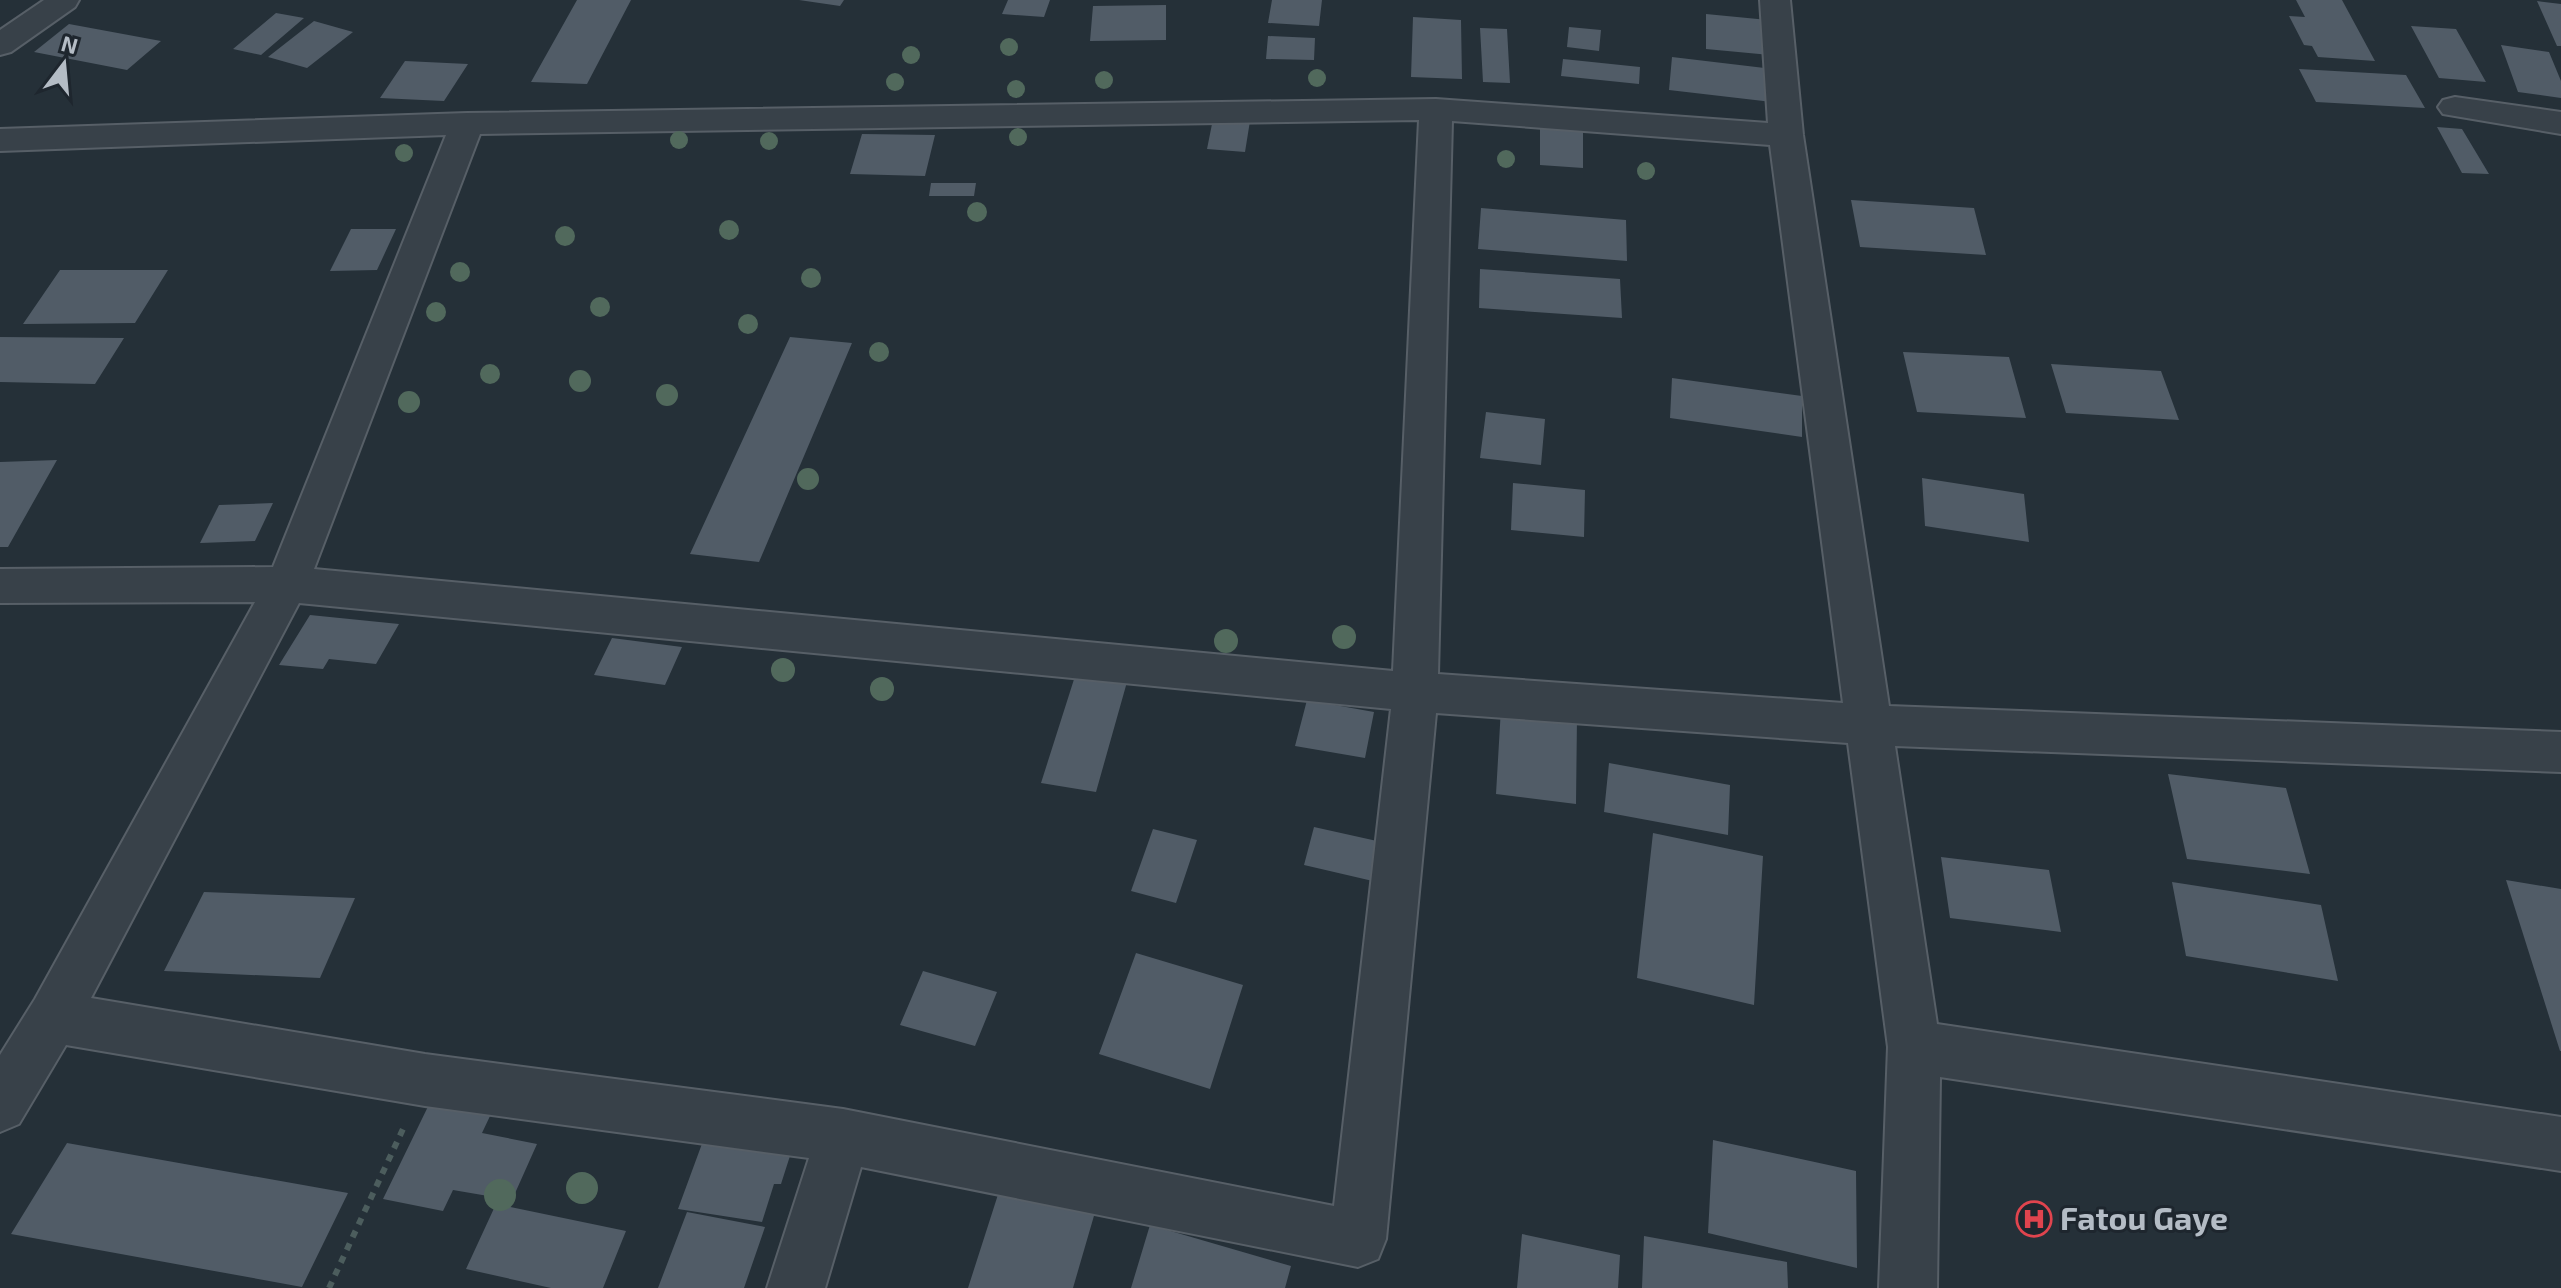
<svg xmlns="http://www.w3.org/2000/svg" width="2561" height="1288" font-family="'Exo 2',sans-serif">
	<style>
		.building { fill: #515c67 }
		.lines { fill: none; stroke-linecap: round; stroke-linejoin: round }
		.minor-casing { stroke: #575f67; stroke-width: 4 }
		.path { stroke: #4c5d5d; stroke-width: 6; stroke-dasharray: 7 7; stroke-linecap: butt }
		.minor { fill: #384149; fill-rule: evenodd }
		.tree { fill: #51695c }
		.labels { text-anchor: middle; stroke-width: 6; stroke-linejoin: round; paint-order: stroke }
		.near-poi-label { font-size: 32px; font-weight: bold; fill: #b4bcc5; stroke: #1e262e; text-anchor: start }
	</style>
	<rect width="100%" height="100%" fill="#253038"/>
	<path class="building" d="M577,0H631L587,84L531,82Z
		M799,0H844L840,6Z
		M1008,0H1050L1044,17L1002,14Z
		M1272,0H1322L1319,26L1268,23Z
		M2296,0H2342L2375,61L2318,57L2312,46L2304,45L2289,16L2305,17Z
		M2537,1L2561,4V46H2557Z
		M1166,5V40L1090,41L1093,6Z
		M276,13L304,18L261,55L233,49Z
		M1706,14L1768,20L1770,55L1706,49Z
		M1413,17L1461,20L1462,79L1411,77Z
		M314,21L353,32L307,68L268,57Z
		M69,24L161,41L127,70L34,52Z
		M2411,26L2456,29L2486,82L2439,78Z
		M1569,27L1601,30L1599,51L1567,47Z
		M1480,28L1507,29L1510,83L1483,82Z
		M1268,36L1315,38L1314,60L1266,59Z
		M2501,45L2549,52L2561,81V98L2518,92Z
		M1672,57L1773,69L1772,102L1669,90Z
		M1563,59L1640,67L1639,84L1561,76Z
		M405,61L468,64L444,101L380,98Z
		M2299,69L2406,75L2425,108L2316,102Z
		M1213,119L1250,121L1245,152L1207,149Z
		M1540,122L1583,125V168L1540,165Z
		M2437,127L2462,129L2489,174L2462,173Z
		M862,134L935,135L925,176L850,174Z
		M931,183H976L974,196H929Z
		M1851,200L1974,208L1986,255L1860,247Z
		M1481,208L1626,220L1627,261L1478,249Z
		M351,229H396L377,270L330,271Z
		M1480,269L1620,279L1622,318L1479,308Z
		M60,270H168L135,323L23,324Z
		M0,337L124,338L95,384L0,382Z
		M790,337L852,343L759,562L690,554Z
		M1903,352L2009,357L2026,418L1917,412Z
		M2051,364L2161,371L2179,420L2066,413Z
		M1672,378L1802,396V437L1670,418Z
		M1486,412L1545,419L1541,465L1480,458Z
		M57,460L8,547H0V462Z
		M1922,478L2024,494L2029,542L1925,526Z
		M1513,483L1585,490L1584,537L1511,530Z
		M273,503L255,541L200,543L219,505Z
		M310,615L399,624L376,664L329,659L323,669L279,665Z
		M612,638L682,647L665,685L594,675Z
		M1076,673L1127,682L1096,792L1041,783Z
		M1307,700L1374,712L1365,758L1295,746Z
		M1501,708L1577,717L1576,804L1496,794Z
		M1609,763L1730,785L1728,835L1604,812Z
		M2168,774L2286,788L2310,874L2187,859Z
		M1314,827L1386,843L1377,882L1304,865Z
		M1153,829L1197,840L1176,903L1131,891Z
		M1653,833L1763,856L1754,1005L1637,978Z
		M1941,857L2049,870L2061,932L1950,918Z
		M2506,880L2561,889V1051H2560Z
		M2172,882L2321,905L2338,981L2186,956Z
		M204,892L355,898L320,978L164,971Z
		M1136,953L1243,985L1210,1089L1099,1054Z
		M923,971L997,992L975,1046L900,1025Z
		M438,1086L499,1097L482,1133L537,1144L512,1200L453,1190L443,1211L383,1199Z
		M797,1134L781,1184H774L762,1222L678,1209L703,1141Z
		M1713,1140L1856,1171L1857,1268L1708,1233Z
		M67,1143L348,1193L302,1287L11,1234Z
		M1003,1179L1098,1202L1073,1288H968Z
		M496,1204L626,1231L603,1288H551L466,1269Z
		M687,1212L765,1227L744,1288H658Z
		M1150,1225L1291,1266L1285,1288H1131Z
		M1522,1234L1620,1255L1618,1288H1517Z
		M1644,1236L1787,1262L1788,1288H1642Z"/>
	<g class="lines">
		<defs>
			<path id="minor" d="M44,0H79L75,7L11,52L0,55V30Z
				M1760,0H1790L1803,135L1889,706L2561,732V772L1895,746L1937,1024L2561,1117V1171L1940,1077L1937,1288H1879L1888,1047L1848,743L1436,713L1386,1239L1378,1259L1358,1267L861,1167L825,1288H767L809,1158L425,1106L66,1045L19,1124L0,1132V1055L35,999L255,602L0,603V569L273,567L446,135L0,151V129L467,113L1436,99L1768,123ZM1419,120L1393,671L314,569L480,134ZM1452,121L1770,145L1843,703L1438,674ZM299,603L1391,709L1334,1206L843,1109L425,1054L91,998Z
				M2455,97L2561,112V134L2443,114L2438,107L2443,100Z"/>
		</defs>
		<use href="#minor" class="minor-casing"/>
		<path class="path" d="M329,1288L403,1129"/>
		<use href="#minor" class="minor"/>
	</g>
	<g class="tree">
		<circle cx="1009" cy="47" r="9"/>
		<circle cx="911" cy="55" r="9"/>
		<circle cx="1317" cy="78" r="9"/>
		<circle cx="1104" cy="80" r="9"/>
		<circle cx="895" cy="82" r="9"/>
		<circle cx="1016" cy="89" r="9"/>
		<circle cx="1018" cy="137" r="9"/>
		<circle cx="679" cy="140" r="9"/>
		<circle cx="769" cy="141" r="9"/>
		<circle cx="404" cy="153" r="9"/>
		<circle cx="1506" cy="159" r="9"/>
		<circle cx="1646" cy="171" r="9"/>
		<circle cx="977" cy="212" r="10"/>
		<circle cx="729" cy="230" r="10"/>
		<circle cx="565" cy="236" r="10"/>
		<circle cx="460" cy="272" r="10"/>
		<circle cx="811" cy="278" r="10"/>
		<circle cx="600" cy="307" r="10"/>
		<circle cx="436" cy="312" r="10"/>
		<circle cx="748" cy="324" r="10"/>
		<circle cx="879" cy="352" r="10"/>
		<circle cx="490" cy="374" r="10"/>
		<circle cx="580" cy="381" r="11"/>
		<circle cx="667" cy="395" r="11"/>
		<circle cx="409" cy="402" r="11"/>
		<circle cx="808" cy="479" r="11"/>
		<circle cx="1344" cy="637" r="12"/>
		<circle cx="1226" cy="641" r="12"/>
		<circle cx="783" cy="670" r="12"/>
		<circle cx="882" cy="689" r="12"/>
		<circle cx="582" cy="1188" r="16"/>
		<circle cx="500" cy="1195" r="16"/>
	</g>
	<defs>
		<symbol id="hospital-ring" viewBox="-11 -11 22 22"><circle r="9.5" fill="#1e262e" stroke="#e0444e" stroke-width="1.5"/><path d="M-5-5h3v3.5h4V-5h3V5h-3V1.5h-4V5h-3Z" fill="#e0444e"/></symbol>
	</defs>
	<g fill-rule="evenodd">
		<use href="#hospital-ring" x="2014" y="1199" width="40" height="40"/>
	</g>
	<g class="labels">
		<g class="near-poi-label">
			<text x="2060" y="1230">Fatou Gaye</text>
		</g>
	</g>
	<g transform="translate(64 64) rotate(16)" stroke="#1e262e" stroke-width="6" paint-order="stroke">
	<path d="M0-6L14 30L0 20L-14 30Z" fill="#b4bcc5"/>
	<text y="-12" font-size="22" font-weight="bold" text-anchor="middle" fill="#b4bcc5">N</text>
	</g>
</svg>
